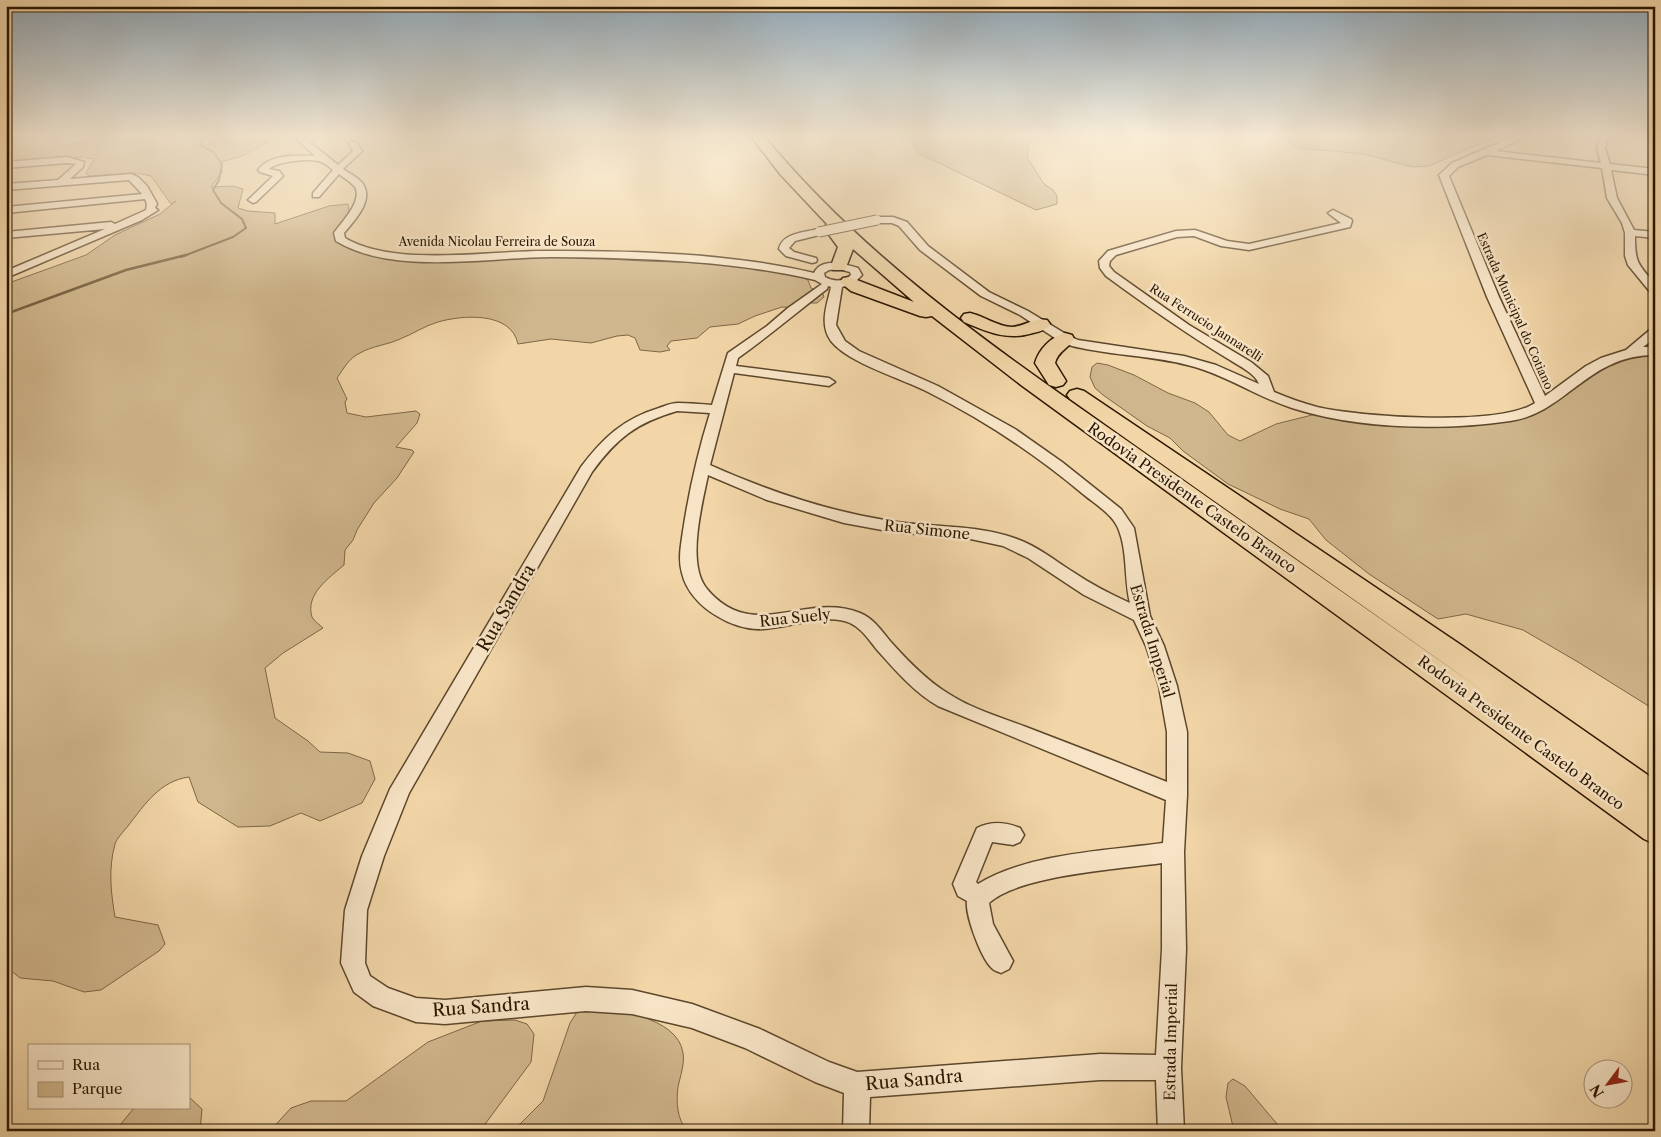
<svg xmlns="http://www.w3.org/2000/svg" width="1661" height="1137" font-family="'Libre Caslon Text',serif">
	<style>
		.green { fill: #d0b68c; stroke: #7e6646 }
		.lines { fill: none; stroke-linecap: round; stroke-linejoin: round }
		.stream-far1 { stroke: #7a6343; stroke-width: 2 }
		.stream { stroke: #7a6343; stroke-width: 2.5 }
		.minor-casing { stroke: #5d472b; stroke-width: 3 }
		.highway-casing { stroke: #2b1701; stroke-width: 3 }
		.minor { fill: #f7e4c6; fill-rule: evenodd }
		.highway { fill: #f2d6a8; fill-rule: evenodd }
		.minor-bridge-casing { stroke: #5d472b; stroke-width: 11; stroke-linecap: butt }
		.minor-bridge { stroke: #f7e4c6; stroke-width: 9 }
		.labels { text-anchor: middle; stroke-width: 5; stroke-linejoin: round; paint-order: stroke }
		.far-street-label { font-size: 12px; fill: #2b1701; stroke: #f7e4c6 }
		.street-label { font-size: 15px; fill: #2b1701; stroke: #f7e4c6 }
		.near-street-label { font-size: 18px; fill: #2b1701; stroke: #f7e4c6 }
	</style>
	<rect width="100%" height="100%" fill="#f2d6a8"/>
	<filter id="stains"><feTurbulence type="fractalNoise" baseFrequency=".004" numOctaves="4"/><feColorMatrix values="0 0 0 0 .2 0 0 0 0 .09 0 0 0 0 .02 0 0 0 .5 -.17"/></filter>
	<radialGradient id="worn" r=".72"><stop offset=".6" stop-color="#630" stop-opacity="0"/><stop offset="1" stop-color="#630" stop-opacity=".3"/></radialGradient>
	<path class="green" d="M43,135L55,136L57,143L64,145L116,135H201V147L225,138L230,141L272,140L242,156L221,162L222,172L211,187L233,186L243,189L238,208L248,211L275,213V224L329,206L348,204L349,211L339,230L341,241C374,271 516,258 564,257C591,257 617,260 644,261C687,263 771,262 808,280L811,288L823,294L824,297L817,303H807L801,308L782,307L755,316L738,324L710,327L697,338L671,341L667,346L670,350L660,352L640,350L635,338L628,335L617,336L591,343L551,339L518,344C511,311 462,315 438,322C424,326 413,334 400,339C387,345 372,346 360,353C349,358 344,368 337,378L347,399L345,402L347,413L366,417L416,411L420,414L417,423L396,447L412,450L414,452L397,478L374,503L357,530L353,540L345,550L344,565C329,578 305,594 312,617C314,621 320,625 323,628L283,653L265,668L275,718L308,741L320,752L348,753L370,761L375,779L362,803L320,821L301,813L270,826L238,827L198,802L189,777C160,781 145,804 128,826C124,831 117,838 115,844C108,869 111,893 115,917L158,925L165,944L159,951L101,990L84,992L53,981L20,978L9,969L6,962V705L11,700L6,702V284L86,255L115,235L160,214L176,201L171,204L151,176L137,173L89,176L86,173L94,159L82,157L6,163V143Z
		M913,135H1045L1034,139L1029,144L1027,157L1044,184L1053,190L1057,196V204L1036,210L920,154L914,148Z
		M1275,135H1506L1479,144L1429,166L1412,167L1364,154L1299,148Z
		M1655,354V710L1578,662L1523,630L1466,614L1438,619L1369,574L1326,540L1309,519L1280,509L1228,484L1183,451L1170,438L1147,426L1103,395L1095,388L1090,377L1092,367L1097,363L1108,365L1134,375L1168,393L1195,403L1209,412L1228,435L1240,441L1276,424L1316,414L1439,422L1515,416L1600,368L1632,356Z
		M582,1004C611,1009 678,1016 683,1053C685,1063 680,1077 678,1087C676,1103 677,1118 687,1131H513L543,1101L570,1023Z
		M515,1020L527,1024L534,1034L531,1062L480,1131H270L291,1108L311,1101H346L428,1042L482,1021Z
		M1233,1079L1245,1086L1283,1131H1234L1226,1097L1228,1083Z
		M189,1097L202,1109L200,1131H115L134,1108H189Z"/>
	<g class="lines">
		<path class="stream-far1" d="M181,257L233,237L246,228L242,219L221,203L213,190L219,180L222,164L213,152L202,146V138L197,135"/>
		<path class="stream" d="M6,314L126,270L186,255"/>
		<defs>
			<path id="minor" d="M13,135H33L6,142V136Z
				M292,135H301L338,165L353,151L349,144L350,142H356L362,151L343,169C349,173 359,178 363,184C374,201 354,221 344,233L345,238C396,268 491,250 550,251C637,251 728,253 814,273C821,257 845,264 858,268L862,275L853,284L842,287L836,325L845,341L859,351L938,386L1015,429L1062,462L1121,509L1134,528L1150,616L1164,646L1177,686L1187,732V795L1184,852L1186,949L1181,1068L1184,1131H1158L1156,1080H1100L870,1097L869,1131H843L844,1093L815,1082L745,1048L692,1028L632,1014L586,1011L445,1024L416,1022L373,1006L354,992L341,963L345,910L362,856L390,789L581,467C603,438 623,419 659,408C665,406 671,403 678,403C689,403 701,404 712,405L728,353L767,326L788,308L822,284L815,280C730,260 639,258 552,257C488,257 393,276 336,241L334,233C341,223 363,201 355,187C351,182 344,178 339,174L319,197H313V193L333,170C330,168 327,164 323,163C313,157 278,161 269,169L279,171L283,176L281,178L256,202L253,203L248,200L273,176L260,172L258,170C271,153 296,156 315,156ZM839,269L850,272L851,275C843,282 834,282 825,277L824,273L829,270ZM828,286L831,287C827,305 819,324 831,341C848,363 903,379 928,392C984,420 1035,454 1083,494C1095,504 1112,514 1118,528C1128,551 1124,580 1130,603C1110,594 1091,584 1073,572C1054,560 1036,545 1014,538C974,524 932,528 890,521C827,511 768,491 710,465L734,373L829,386L835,382L829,378L736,366L738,358C769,336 797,312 827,289ZM677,411L710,413C698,452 689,491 683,531C681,545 678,559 682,573C686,591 701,607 717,616C730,624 747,630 763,629C789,628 827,612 850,623C863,629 870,642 879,652C896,671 915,693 938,706L1166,800L1163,843C1105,851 1029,853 978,884L976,882L992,842L1013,845L1020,842L1024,835L1020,828C1005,822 991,821 977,828L953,884L958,896L967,901C965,915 982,962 994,970C996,971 999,972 1001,973L1009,969L1013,961L993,924L989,903C1019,875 1120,869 1162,863V949L1156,1055L1100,1054L857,1072L829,1062L760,1029L692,1004L632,990L586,987L445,1000L416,998L388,988L370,976L365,963L367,910L384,856L409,793L592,472C617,438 636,423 677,411ZM708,475L767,500L844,523L893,532L966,538L1003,546L1028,558L1084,595L1134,620L1146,646L1159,686L1167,732V782C1120,763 1073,745 1026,727C1000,717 972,709 949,694C927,681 907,660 890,641C881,630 873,618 860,613C806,591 753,644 707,589C686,564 702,505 708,475Z
				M1517,135H1529L1496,151L1601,163L1597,148L1601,135H1609L1605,148L1610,164L1655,169V175L1611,170L1617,198L1634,230L1655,232V238L1635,236C1635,263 1638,264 1655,284V294L1651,293L1628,265L1625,256V233L1622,223L1607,198L1602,168L1487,155L1458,167L1449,176L1499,297L1545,396L1586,366L1601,358L1626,350L1651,329L1655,328V338L1643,347H1655V355C1587,355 1567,413 1510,421C1442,431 1357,429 1292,408C1258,397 1229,377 1195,367C1155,355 1112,356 1072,346L1061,342L1020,315L981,296L920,250L899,226L892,223H877L872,220L877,217H893L907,222L928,246L989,292L1028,311L1069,336L1078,340L1184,356L1216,365L1259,384C1255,373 1239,366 1230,360C1187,334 1147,306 1106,276L1100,268L1099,261L1108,251L1176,231L1195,230L1227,241L1249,244L1341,223L1328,213L1333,210L1351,219L1352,221L1350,227L1249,250L1221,246L1194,236L1177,237L1116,255L1110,261L1109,266L1114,272L1189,325L1251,362L1268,376L1274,392C1288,398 1302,403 1317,407C1360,417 1500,427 1535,403L1487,297L1439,175L1452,163Z
				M67,157L84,162L83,167L70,179L131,174L138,177L147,186L155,200L157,204L155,208L158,210L142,220L6,278V271L105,229L6,238V232L111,222L115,224L146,210L147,204L145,199L6,213V207L142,194L129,180L6,190V184L58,180L76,164L67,163L6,168V162Z
				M819,229L823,230V234L795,241L789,248L794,252L816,258L817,260L816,262L812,263L786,256L779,249C782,233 805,232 819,229Z"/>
			<path id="highway" d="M750,135H763C867,262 1003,354 1136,447C1255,531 1374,614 1493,698L1070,399L1067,395L1070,391L1077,389L1084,391L1461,645L1655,780V844L1644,839L1021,385L932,316L926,317L920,316L851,291L840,282L843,278L849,277L914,302L853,249L845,270H833L831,266L838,247L824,228L827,224L780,174Z
				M970,313C984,316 998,327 1012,327C1025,326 1035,317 1047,320L1050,324C1046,330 1039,332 1033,333C1007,341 988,332 964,322L961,318L964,314Z
				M1065,333L1072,335L1074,339C1068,349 1058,351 1055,363L1066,381L1063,385L1056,387L1049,385L1035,363C1039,349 1051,337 1065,333Z"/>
		</defs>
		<use href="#minor" class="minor-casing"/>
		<use href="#highway" class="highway-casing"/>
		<use href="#minor" class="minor"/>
		<use href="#highway" class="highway"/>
		<defs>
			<path id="minor-bridge" d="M819,232L877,220"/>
		</defs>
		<use href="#minor-bridge" class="minor-bridge-casing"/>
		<use href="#minor-bridge" class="minor-bridge"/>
	</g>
	<linearGradient id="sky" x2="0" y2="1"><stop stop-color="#91a8b8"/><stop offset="0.46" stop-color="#f9edd8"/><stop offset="1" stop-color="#f9edd8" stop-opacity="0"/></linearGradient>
	<rect width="1661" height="294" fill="url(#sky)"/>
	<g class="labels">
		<g class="far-street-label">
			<text x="497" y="246">Avenida Nicolau Ferreira de Souza</text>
			<text transform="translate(1515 311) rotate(66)" y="4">Estrada Municipal do Cotiano</text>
			<text transform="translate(1206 323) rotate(33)" y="4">Rua Ferrucio Jannarelli</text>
		</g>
		<g class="street-label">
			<text transform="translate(1192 498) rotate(35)" y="5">Rodovia Presidente Castelo Branco</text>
			<text transform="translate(927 530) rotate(6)" y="5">Rua Simone</text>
			<text transform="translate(795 618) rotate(-6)" y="5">Rua Suely</text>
			<text transform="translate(1152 641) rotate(73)" y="5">Estrada Imperial</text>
			<text transform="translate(1521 733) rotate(36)" y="5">Rodovia Presidente Castelo Branco</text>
			<text transform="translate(1171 1042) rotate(-89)" y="5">Estrada Imperial</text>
		</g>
		<g class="near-street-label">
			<text transform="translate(506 608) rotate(-60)" y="6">Rua Sandra</text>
			<text transform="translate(481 1007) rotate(-4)" y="6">Rua Sandra</text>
			<text transform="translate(914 1080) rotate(-5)" y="6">Rua Sandra</text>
		</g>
	</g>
	<rect width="1661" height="1137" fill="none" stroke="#f2d6a8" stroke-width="25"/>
	<rect x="8" y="8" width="1646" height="1122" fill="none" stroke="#2b1701" stroke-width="2.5"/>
	<rect x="12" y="12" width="1636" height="1112" fill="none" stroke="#2b1701"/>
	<rect x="28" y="1044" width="162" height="65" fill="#f7e4c6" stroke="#a59277"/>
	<rect x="38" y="1061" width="25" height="8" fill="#f7e4c6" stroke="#a59277"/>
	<text x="72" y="1070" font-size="15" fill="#2b1701">Rua</text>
	<rect x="38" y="1082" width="25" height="15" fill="#d0b68c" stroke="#a59277"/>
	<text x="72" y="1094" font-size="15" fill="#2b1701">Parque</text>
	<g transform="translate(1608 1084) rotate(238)"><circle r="24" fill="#f7e4c6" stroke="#a59277"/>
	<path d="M0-4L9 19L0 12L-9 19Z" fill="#8f2418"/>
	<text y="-8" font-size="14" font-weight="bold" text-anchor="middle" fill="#2b1701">N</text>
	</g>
	<rect width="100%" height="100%" filter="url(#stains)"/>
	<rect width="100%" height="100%" fill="url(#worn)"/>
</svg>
